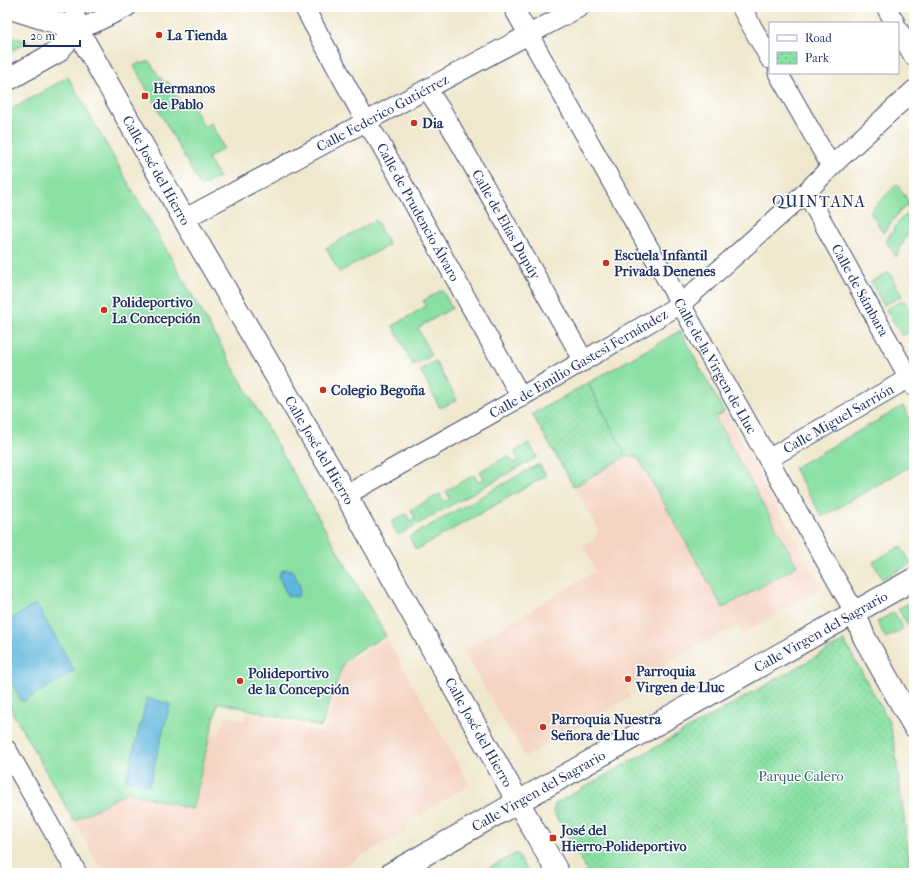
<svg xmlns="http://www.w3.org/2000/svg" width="921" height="880" font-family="'IM FELL French Canon',serif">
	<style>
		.built { fill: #f5d3c1 }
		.green { fill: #8ae0a3; stroke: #528880 }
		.park { fill: url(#park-dots); stroke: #528880 }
		.water { fill: #5fb6dc; stroke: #3d729d }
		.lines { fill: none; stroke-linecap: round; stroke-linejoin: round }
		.minor-casing { stroke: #3b4b6f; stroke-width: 21 }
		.tertiary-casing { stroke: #3b4b6f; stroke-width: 24 }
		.minor { stroke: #fff; stroke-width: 19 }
		.tertiary { stroke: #fff; stroke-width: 22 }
		.poi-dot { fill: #c8321e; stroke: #fff; stroke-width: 1.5 }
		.labels { text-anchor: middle; stroke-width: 3; stroke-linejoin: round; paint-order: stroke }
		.poi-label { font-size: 14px; font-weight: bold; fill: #1b2f5e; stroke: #fff; text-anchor: start }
		.street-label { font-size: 14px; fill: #1b2f5e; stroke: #fff }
		.park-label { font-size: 14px; fill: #375b6f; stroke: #fff }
		.quarter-label { font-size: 16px; letter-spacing: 1px; fill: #1b2f5e; stroke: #fff }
	</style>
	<defs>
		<pattern id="park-dots" width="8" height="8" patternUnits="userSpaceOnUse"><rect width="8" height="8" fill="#8ae0a3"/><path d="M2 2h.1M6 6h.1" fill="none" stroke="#76c08f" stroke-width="1.8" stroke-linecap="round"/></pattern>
	</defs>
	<rect width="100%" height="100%" fill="#fff"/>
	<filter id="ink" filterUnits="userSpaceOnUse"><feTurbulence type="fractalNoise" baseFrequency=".025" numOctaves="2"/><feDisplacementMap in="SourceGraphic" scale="8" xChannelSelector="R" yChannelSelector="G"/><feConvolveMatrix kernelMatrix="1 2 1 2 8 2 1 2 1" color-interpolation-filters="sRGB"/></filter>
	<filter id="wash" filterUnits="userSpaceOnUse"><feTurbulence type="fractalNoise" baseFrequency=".012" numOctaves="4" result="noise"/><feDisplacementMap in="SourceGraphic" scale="16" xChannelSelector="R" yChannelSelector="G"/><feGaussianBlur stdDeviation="0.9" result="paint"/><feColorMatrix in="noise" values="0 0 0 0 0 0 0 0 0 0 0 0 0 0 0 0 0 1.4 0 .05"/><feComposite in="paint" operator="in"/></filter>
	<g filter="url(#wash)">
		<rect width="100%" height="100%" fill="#f0e8ce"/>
		<path class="built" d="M680,331L822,588L742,634L737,626L687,651L626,689L631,697L525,757L463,651L596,571L583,545L593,540L599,531L532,414Z
			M387,639L470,785L408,821L405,832L332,873H103L74,821L127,792L192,809L212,733L219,735L226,715L245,721L247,713L324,734L343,664Z"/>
		<path class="green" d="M7,34L28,42L7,53Z
			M149,61L164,83L168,81L182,106L190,102L204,127L211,123L224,148L208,158L219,177L201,187L134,66L141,62L142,64Z
			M68,77L386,636L354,653L343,664L321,727L218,702L192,809L127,792L74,821L7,703V112Z
			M897,184L910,203L900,211L883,233L870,211Z
			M911,211L914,214C914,224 901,246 896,257L886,241L899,221Z
			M376,220L389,245L339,272L326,248Z
			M889,272L902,296L884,305L871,282Z
			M442,290L452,308L418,328L431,356L413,365L393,326L426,306L423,301Z
			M904,300L914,318V329L902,336L886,309Z
			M680,331L724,412L715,417L797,566L723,608L639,459L635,456H626L588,383Z
			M435,361L457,400L440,408L420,370Z
			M903,406L914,426V464L822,517L794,468Z
			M529,443L537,457L398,535L391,522L406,514L410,521L415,518L411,510L440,494L444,502L450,499L446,491L474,475L478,482L484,479L480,471L508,456L513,463L519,460L514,452Z
			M539,464L546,476L416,550L409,537Z
			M901,546L911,564L882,579L873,562Z
			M914,600V622L908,625L898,609Z
			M894,612L903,629L886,638L877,622Z"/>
		<path class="park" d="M588,383L626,456L574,487L532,414Z
			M844,641L889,721L895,749L911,873H588L553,811L555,804Z
			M517,853L528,873H479Z"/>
		<path class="water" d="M285,569L292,570C296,579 305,588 297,597L288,596L279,578L280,572Z
			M36,604L75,671L22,702L7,675V621Z
			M147,698L170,704L149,786L126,780Z"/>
	</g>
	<g filter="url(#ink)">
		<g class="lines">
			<defs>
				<g id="minor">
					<path d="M74,7L77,29L94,23L127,7"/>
					<path id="s1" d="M304,7L366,122L380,143L521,397"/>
					<path id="s2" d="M513,7L855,613"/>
					<path d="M741,7L770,59"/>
					<path d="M886,7L895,23"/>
					<path d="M898,29L914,57"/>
					<path d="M778,73L831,166"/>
					<path id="s3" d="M427,89L443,113L584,361"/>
					<path id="s4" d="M806,192L914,387"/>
					<path id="s5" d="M184,219L580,7"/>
					<path id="s6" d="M768,459L909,378"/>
					<path id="s7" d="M346,495L521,397L681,304L806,192L840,158L914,90"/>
					<path d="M7,750L77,873"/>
				</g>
				<g id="tertiary">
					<path d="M7,7L77,29"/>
					<path id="s8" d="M77,29L184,219L346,495L558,873"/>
					<path d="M7,80L57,52L77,29"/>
					<path d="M855,613L864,637L914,726"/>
					<path id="s9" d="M392,873L914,579"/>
				</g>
			</defs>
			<use href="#minor" class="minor-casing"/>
			<use href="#tertiary" class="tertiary-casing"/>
			<use href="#minor" class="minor"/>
			<use href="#tertiary" class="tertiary"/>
		</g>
	</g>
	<g class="poi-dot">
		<circle cx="159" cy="35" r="4"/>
		<rect x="141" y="92" width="8" height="8" rx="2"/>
		<circle cx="414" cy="123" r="4"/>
		<circle cx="606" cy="263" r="4"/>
		<circle cx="104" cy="310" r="4"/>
		<circle cx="323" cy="390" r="4"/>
		<circle cx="628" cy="679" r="4"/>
		<circle cx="240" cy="681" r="4"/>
		<circle cx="543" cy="727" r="4"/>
		<rect x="549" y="834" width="8" height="8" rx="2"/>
	</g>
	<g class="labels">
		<g class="poi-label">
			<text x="167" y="40">La Tienda</text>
			<text x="153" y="93">Hermanos<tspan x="153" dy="16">de Pablo</tspan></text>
			<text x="422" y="128">Dia</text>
			<text x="614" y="260">Escuela Infantil<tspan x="614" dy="16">Privada Denenes</tspan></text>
			<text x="112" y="307">Polideportivo<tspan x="112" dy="16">La Concepción</tspan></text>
			<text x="331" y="395">Colegio Begoña</text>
			<text x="636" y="676">Parroquia<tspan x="636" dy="16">Virgen de Lluc</tspan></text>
			<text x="248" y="678">Polideportivo<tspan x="248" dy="16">de la Concepción</tspan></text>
			<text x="551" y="724">Parroquia Nuestra<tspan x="551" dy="16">Señora de Lluc</tspan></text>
			<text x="561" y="835">José del<tspan x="561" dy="16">Hierro-Polideportivo</tspan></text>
		</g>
		<g class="street-label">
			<text dy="5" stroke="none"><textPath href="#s5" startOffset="225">Calle Federico Gutiérrez</textPath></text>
			<text dy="5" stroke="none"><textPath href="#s8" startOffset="162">Calle José del Hierro</textPath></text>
			<text dy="5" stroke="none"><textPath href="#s1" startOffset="235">Calle de Prudencio Álvaro</textPath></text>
			<text dy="5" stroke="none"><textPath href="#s3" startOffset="157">Calle de Elías Dupúy</textPath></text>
			<text dy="5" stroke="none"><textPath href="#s4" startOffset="112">Calle de Sámbara</textPath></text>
			<text dy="5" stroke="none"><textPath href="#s7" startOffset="267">Calle de Emilio Gastesi Fernández</textPath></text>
			<text dy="5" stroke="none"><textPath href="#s2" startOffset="412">Calle de la Virgen de Lluc</textPath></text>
			<text dy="5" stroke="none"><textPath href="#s6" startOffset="81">Calle Miguel Sarrión</textPath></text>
			<text dy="5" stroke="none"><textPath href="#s8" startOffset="486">Calle José del Hierro</textPath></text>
			<text dy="5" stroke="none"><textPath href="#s9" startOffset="492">Calle Virgen del Sagrario</textPath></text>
			<text dy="5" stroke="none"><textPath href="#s8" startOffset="810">Calle José del Hierro</textPath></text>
			<text dy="5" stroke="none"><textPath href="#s9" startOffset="168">Calle Virgen del Sagrario</textPath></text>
		</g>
		<g class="park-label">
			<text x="801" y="781">Parque Calero</text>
		</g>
		<g class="quarter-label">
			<text x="819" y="207">QUINTANA</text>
		</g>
	</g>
	<rect width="921" height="880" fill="none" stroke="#fff" stroke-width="24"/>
	<rect x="769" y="22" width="130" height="52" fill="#ffffff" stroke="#a4acbf"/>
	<rect x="777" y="35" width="20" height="6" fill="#ffffff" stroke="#a4acbf"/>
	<text x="805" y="42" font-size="12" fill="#1b2f5e">Road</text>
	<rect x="777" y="52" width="20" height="12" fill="url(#park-dots)" stroke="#a4acbf"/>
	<text x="805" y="62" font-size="12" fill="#1b2f5e">Park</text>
	<path d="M24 40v6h56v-6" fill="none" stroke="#1b2f5e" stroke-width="2"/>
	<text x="30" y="40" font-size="12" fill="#1b2f5e" stroke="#ffffff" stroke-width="3" paint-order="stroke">20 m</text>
</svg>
